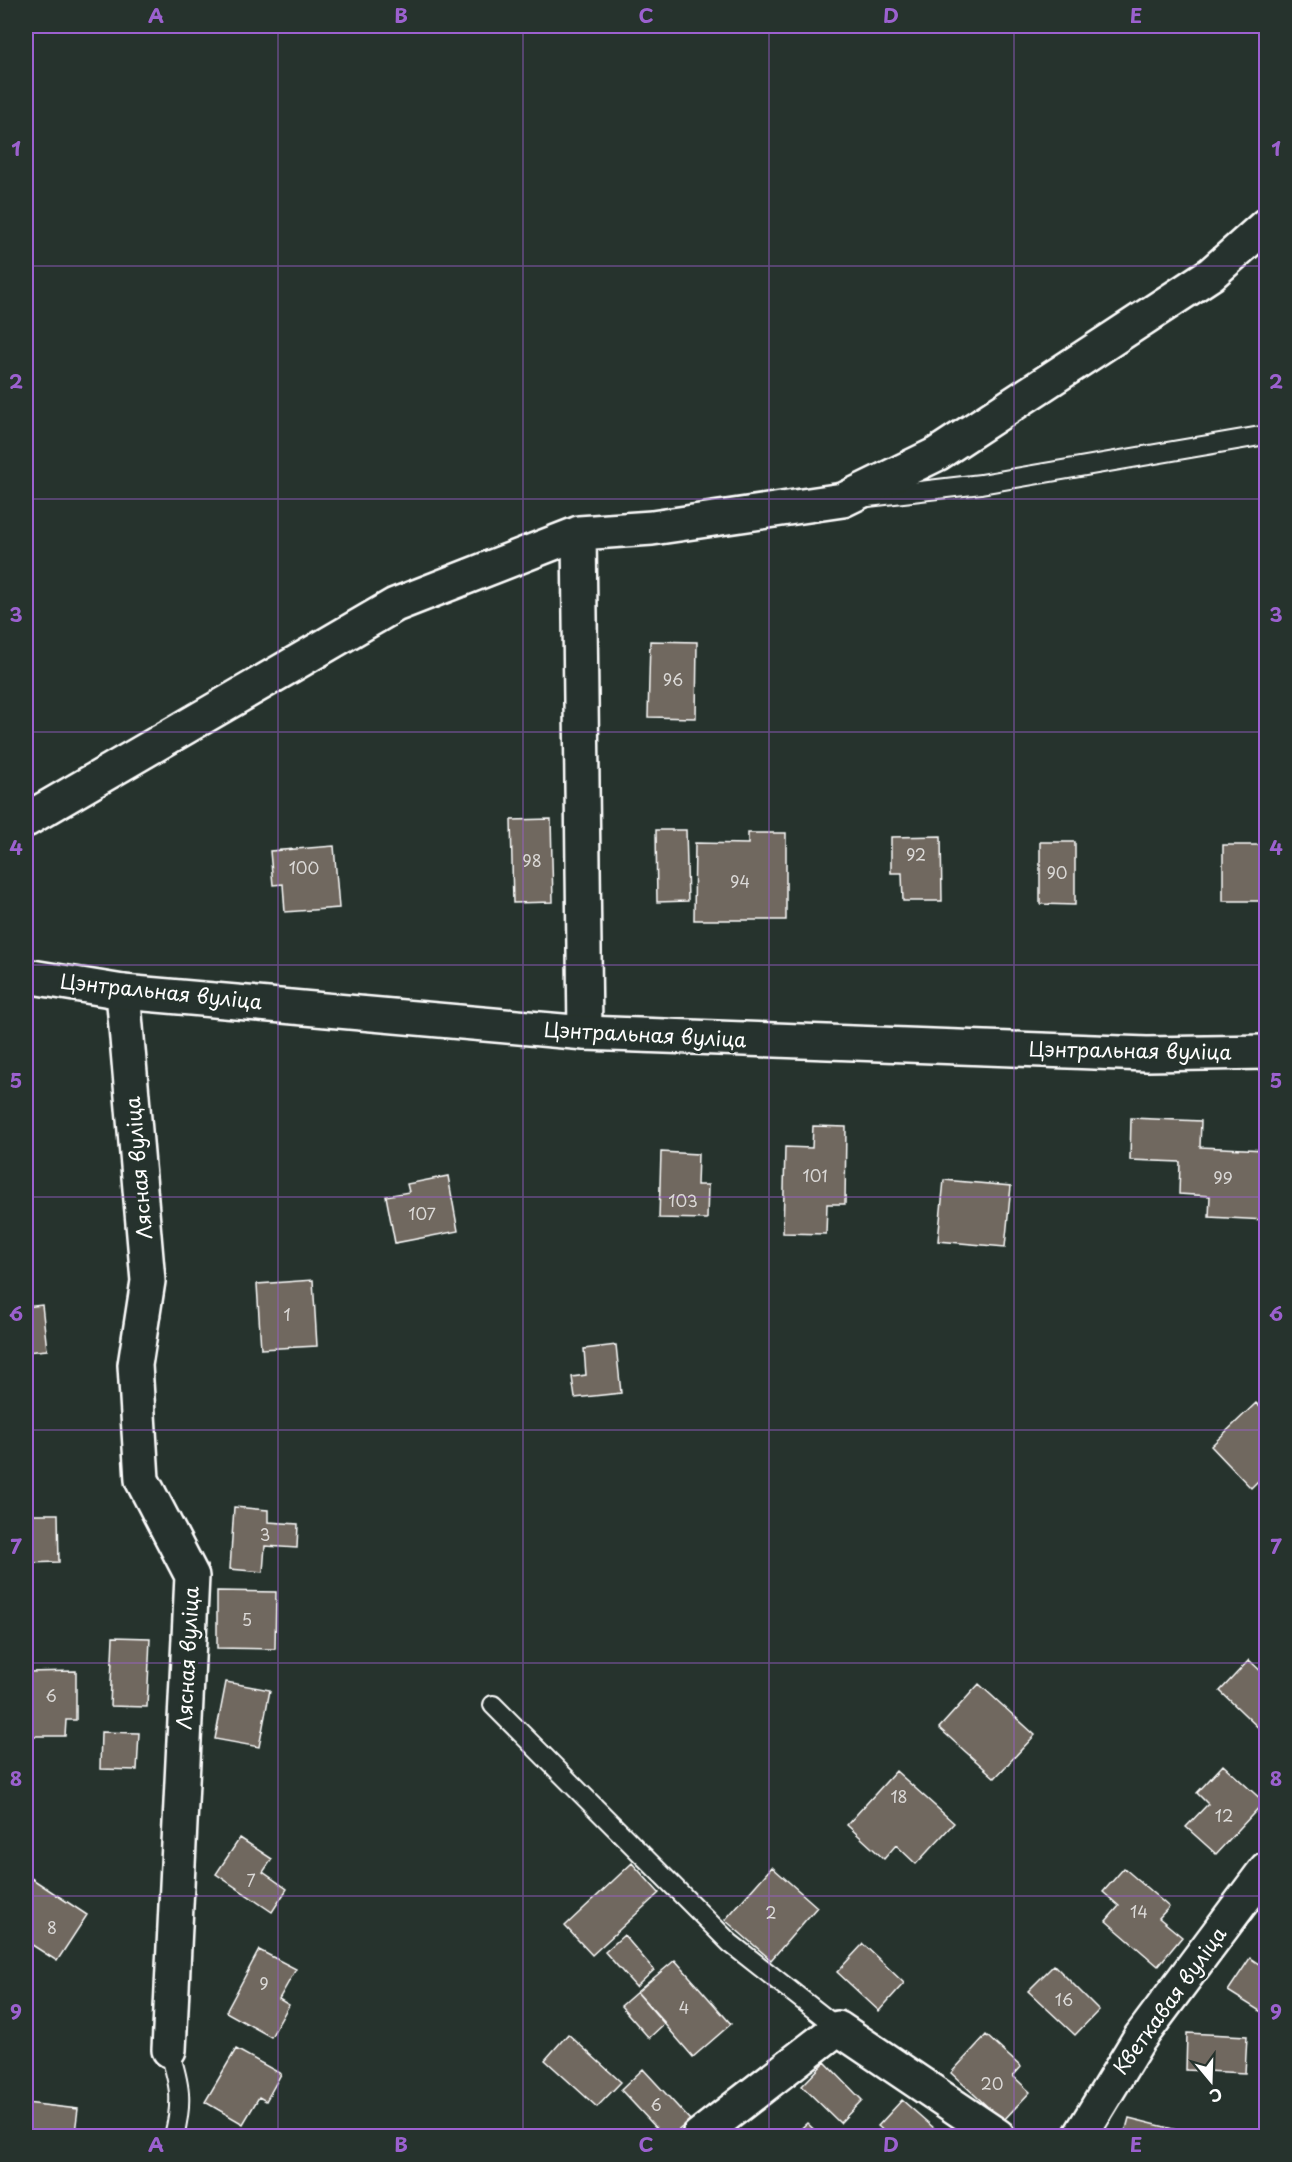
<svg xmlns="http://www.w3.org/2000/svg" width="1292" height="2162" font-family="'Playpen Sans',sans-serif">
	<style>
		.building { fill: #70685e; stroke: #fff; stroke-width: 1.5 }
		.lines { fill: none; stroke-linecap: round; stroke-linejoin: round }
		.service-casing { stroke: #fff; stroke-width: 22 }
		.minor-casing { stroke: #fff; stroke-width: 38 }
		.tertiary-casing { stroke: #fff; stroke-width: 38 }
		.service { stroke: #26332d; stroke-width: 18 }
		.minor { stroke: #26332d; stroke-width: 33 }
		.tertiary { stroke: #26332d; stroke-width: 33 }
		.grid { fill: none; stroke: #9c61cf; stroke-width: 1.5; stroke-opacity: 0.55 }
		.labels { text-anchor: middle; stroke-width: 6; stroke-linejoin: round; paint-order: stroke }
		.number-label { font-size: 16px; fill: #dbd9d7 }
		.street-label { font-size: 20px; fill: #fff; stroke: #26332d }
		.neatline { fill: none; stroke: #9c61cf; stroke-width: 2 }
		.grid-label { font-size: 20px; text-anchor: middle; font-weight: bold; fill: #9c61cf }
	</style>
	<rect width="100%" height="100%" fill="#26332d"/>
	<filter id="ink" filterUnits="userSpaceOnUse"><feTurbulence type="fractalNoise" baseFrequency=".0167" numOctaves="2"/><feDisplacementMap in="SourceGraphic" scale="12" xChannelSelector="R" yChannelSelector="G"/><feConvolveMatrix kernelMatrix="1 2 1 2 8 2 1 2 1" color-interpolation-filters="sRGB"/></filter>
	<g filter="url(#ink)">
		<path class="building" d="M650,641L697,642L696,718L648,717Z
			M551,819L553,902L513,903L511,820Z
			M656,830H686L688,901L657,902Z
			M748,833H786V920H694L695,843L748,844Z
			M941,836L942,901H903L902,873H891V837Z
			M1040,842H1075V905L1040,904Z
			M1223,845H1262V901H1223Z
			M334,846L339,908L285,912L283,884L273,885L270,851Z
			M1131,1118L1201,1121L1200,1147L1266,1150V1220L1209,1217L1210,1196L1179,1194L1180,1162L1130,1160Z
			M813,1126L846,1127L845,1204H827L826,1234L783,1233L785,1147L812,1148Z
			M661,1152L698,1154L697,1185H708L707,1219L659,1218Z
			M448,1176L458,1231L395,1243L386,1196L409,1192L407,1184Z
			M944,1180L1011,1186L1005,1247L938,1241Z
			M313,1280L317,1346L261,1349L257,1284Z
			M42,1305L47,1350L26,1352V1307Z
			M616,1345L621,1393L575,1398L572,1377L586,1375L584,1349Z
			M1256,1403L1266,1413V1473L1251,1488L1211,1446Z
			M234,1507L268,1510V1522L298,1524L297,1548L265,1546L263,1572L230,1569Z
			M27,1514H58L59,1562L26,1563Z
			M217,1591L276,1592L275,1649L217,1648Z
			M113,1637L150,1638L147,1707L110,1706Z
			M1249,1660L1266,1676V1735L1220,1691Z
			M76,1671V1720H66L65,1736H26V1672Z
			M226,1682L270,1690L259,1747L215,1739Z
			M979,1684L1035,1735L995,1778L939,1728Z
			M101,1732L139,1733L137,1770L100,1769Z
			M1223,1765L1264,1802L1216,1854L1186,1827L1208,1804L1197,1793Z
			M896,1771L954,1823L916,1864L896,1845L884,1859L847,1825Z
			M240,1838L272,1859L263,1872L287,1889L272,1912L216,1874Z
			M632,1863L659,1893L592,1955L565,1926Z
			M772,1867L817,1907L771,1960L725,1920Z
			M1124,1868L1169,1907L1159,1918L1182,1937L1158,1966L1106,1921L1119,1906L1103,1892Z
			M31,1878L87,1915L57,1961L26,1941V1886Z
			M624,1935L654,1970L636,1987L605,1952Z
			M863,1944L904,1983L879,2011L837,1972Z
			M259,1950L296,1969L279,1999L289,2005L271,2037L226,2012Z
			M1250,1958L1266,1969V2015L1228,1991Z
			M675,1960L731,2024L693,2057L637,1992Z
			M1054,1965L1099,2010L1075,2035L1028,1991Z
			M637,1992L665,2023L649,2038L621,2006Z
			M1187,2033L1247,2036L1245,2073L1186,2070Z
			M568,2034L621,2082L597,2107L545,2060Z
			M986,2035L1021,2067L1013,2076L1030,2092L1003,2121L951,2073Z
			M236,2049L281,2074L266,2101L259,2097L243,2124L205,2102Z
			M825,2062L862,2100L840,2123L802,2086Z
			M643,2069L690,2120L672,2136H664L621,2090Z
			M902,2100L943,2136H890L886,2133L878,2126Z
			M26,2103L78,2109L75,2132L90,2134L89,2136H26Z
			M1129,2118L1189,2133L1188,2136H1124Z
			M807,2123L821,2136H793Z"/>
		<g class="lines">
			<defs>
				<path id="service" d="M868,497L981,484L1266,435
					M493,1705L730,1943L838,2028
					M169,2050C180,2085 183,2101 174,2136"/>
				<path id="minor" d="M579,533L585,1033
					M26,820L395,605L579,533L652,528L843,500L937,454L1211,274L1266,225
					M123,992L148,1281L135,1365L142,1480L192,1576L169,2050
					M699,2136L838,2028L998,2136
					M1080,2136L1139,2039L1266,1869"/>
				<path id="tertiary" d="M26,976L123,992L585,1033L1147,1054L1266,1052"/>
			</defs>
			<use href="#service" class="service-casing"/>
			<use href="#minor" class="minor-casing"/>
			<use href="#tertiary" class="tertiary-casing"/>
			<use href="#service" class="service"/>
			<use href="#minor" class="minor"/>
			<use href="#tertiary" class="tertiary"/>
		</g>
	</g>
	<path class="grid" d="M278,26V2136M523,26V2136M769,26V2136M1014,26V2136M26,266H1266M26,499H1266M26,732H1266M26,965H1266M26,1197H1266M26,1430H1266M26,1663H1266M26,1896H1266"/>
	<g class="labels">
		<g class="number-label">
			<text x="673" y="686">96</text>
			<text x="916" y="861">92</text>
			<text x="532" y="867">98</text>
			<text x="304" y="874">100</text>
			<text x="1057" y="879">90</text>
			<text x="740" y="888">94</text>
			<text x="815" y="1182">101</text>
			<text x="1223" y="1184">99</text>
			<text x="683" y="1207">103</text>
			<text x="422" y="1220">107</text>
			<text x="287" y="1321">1</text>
			<text x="265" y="1541">3</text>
			<text x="247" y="1626">5</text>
			<text x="51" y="1702">6</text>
			<text x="899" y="1803">18</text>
			<text x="1224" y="1822">12</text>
			<text x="251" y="1887">7</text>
			<text x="1139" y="1918">14</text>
			<text x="771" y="1919">2</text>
			<text x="52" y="1934">8</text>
			<text x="264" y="1990">9</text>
			<text x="1064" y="2006">16</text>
			<text x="684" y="2014">4</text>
			<text x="992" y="2090">20</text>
			<text x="656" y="2111">6</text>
		</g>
		<g class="street-label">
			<text transform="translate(161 992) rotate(6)" y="7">Цэнтральная вуліца</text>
			<text transform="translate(645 1035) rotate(3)" y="7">Цэнтральная вуліца</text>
			<text transform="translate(1130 1051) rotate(1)" y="7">Цэнтральная вуліца</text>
			<text transform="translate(139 1168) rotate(-95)" y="7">Лясная вуліца</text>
			<text transform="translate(188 1658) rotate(-87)" y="7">Лясная вуліца</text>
			<text transform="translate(1170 2001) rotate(-54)" y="7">Кветкавая вуліца</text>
		</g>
	</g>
	<rect width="1292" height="2162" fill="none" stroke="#26332d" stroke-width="66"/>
	<g transform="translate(1211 2081) rotate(161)" stroke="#26332d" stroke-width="4.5" paint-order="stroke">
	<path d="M0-4.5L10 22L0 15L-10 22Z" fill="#ffffff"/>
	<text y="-9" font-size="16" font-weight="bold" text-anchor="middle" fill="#ffffff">С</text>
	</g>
	<rect x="33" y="33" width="1226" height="2096" class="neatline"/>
	<g class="grid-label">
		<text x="156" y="23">A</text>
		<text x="401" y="23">B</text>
		<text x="646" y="23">C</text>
		<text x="891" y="23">D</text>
		<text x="1136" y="23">E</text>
		<text x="16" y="156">1</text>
		<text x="1276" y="156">1</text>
		<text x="16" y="389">2</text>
		<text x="1276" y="389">2</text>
		<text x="16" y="622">3</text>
		<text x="1276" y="622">3</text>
		<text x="16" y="855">4</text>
		<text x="1276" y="855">4</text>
		<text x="16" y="1088">5</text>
		<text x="1276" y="1088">5</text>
		<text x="16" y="1321">6</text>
		<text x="1276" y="1321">6</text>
		<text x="16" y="1554">7</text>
		<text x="1276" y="1554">7</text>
		<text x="16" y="1786">8</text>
		<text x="1276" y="1786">8</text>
		<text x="16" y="2019">9</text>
		<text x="1276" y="2019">9</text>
		<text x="156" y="2152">A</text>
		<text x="401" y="2152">B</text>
		<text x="646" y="2152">C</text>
		<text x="891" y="2152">D</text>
		<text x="1136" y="2152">E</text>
	</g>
</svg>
